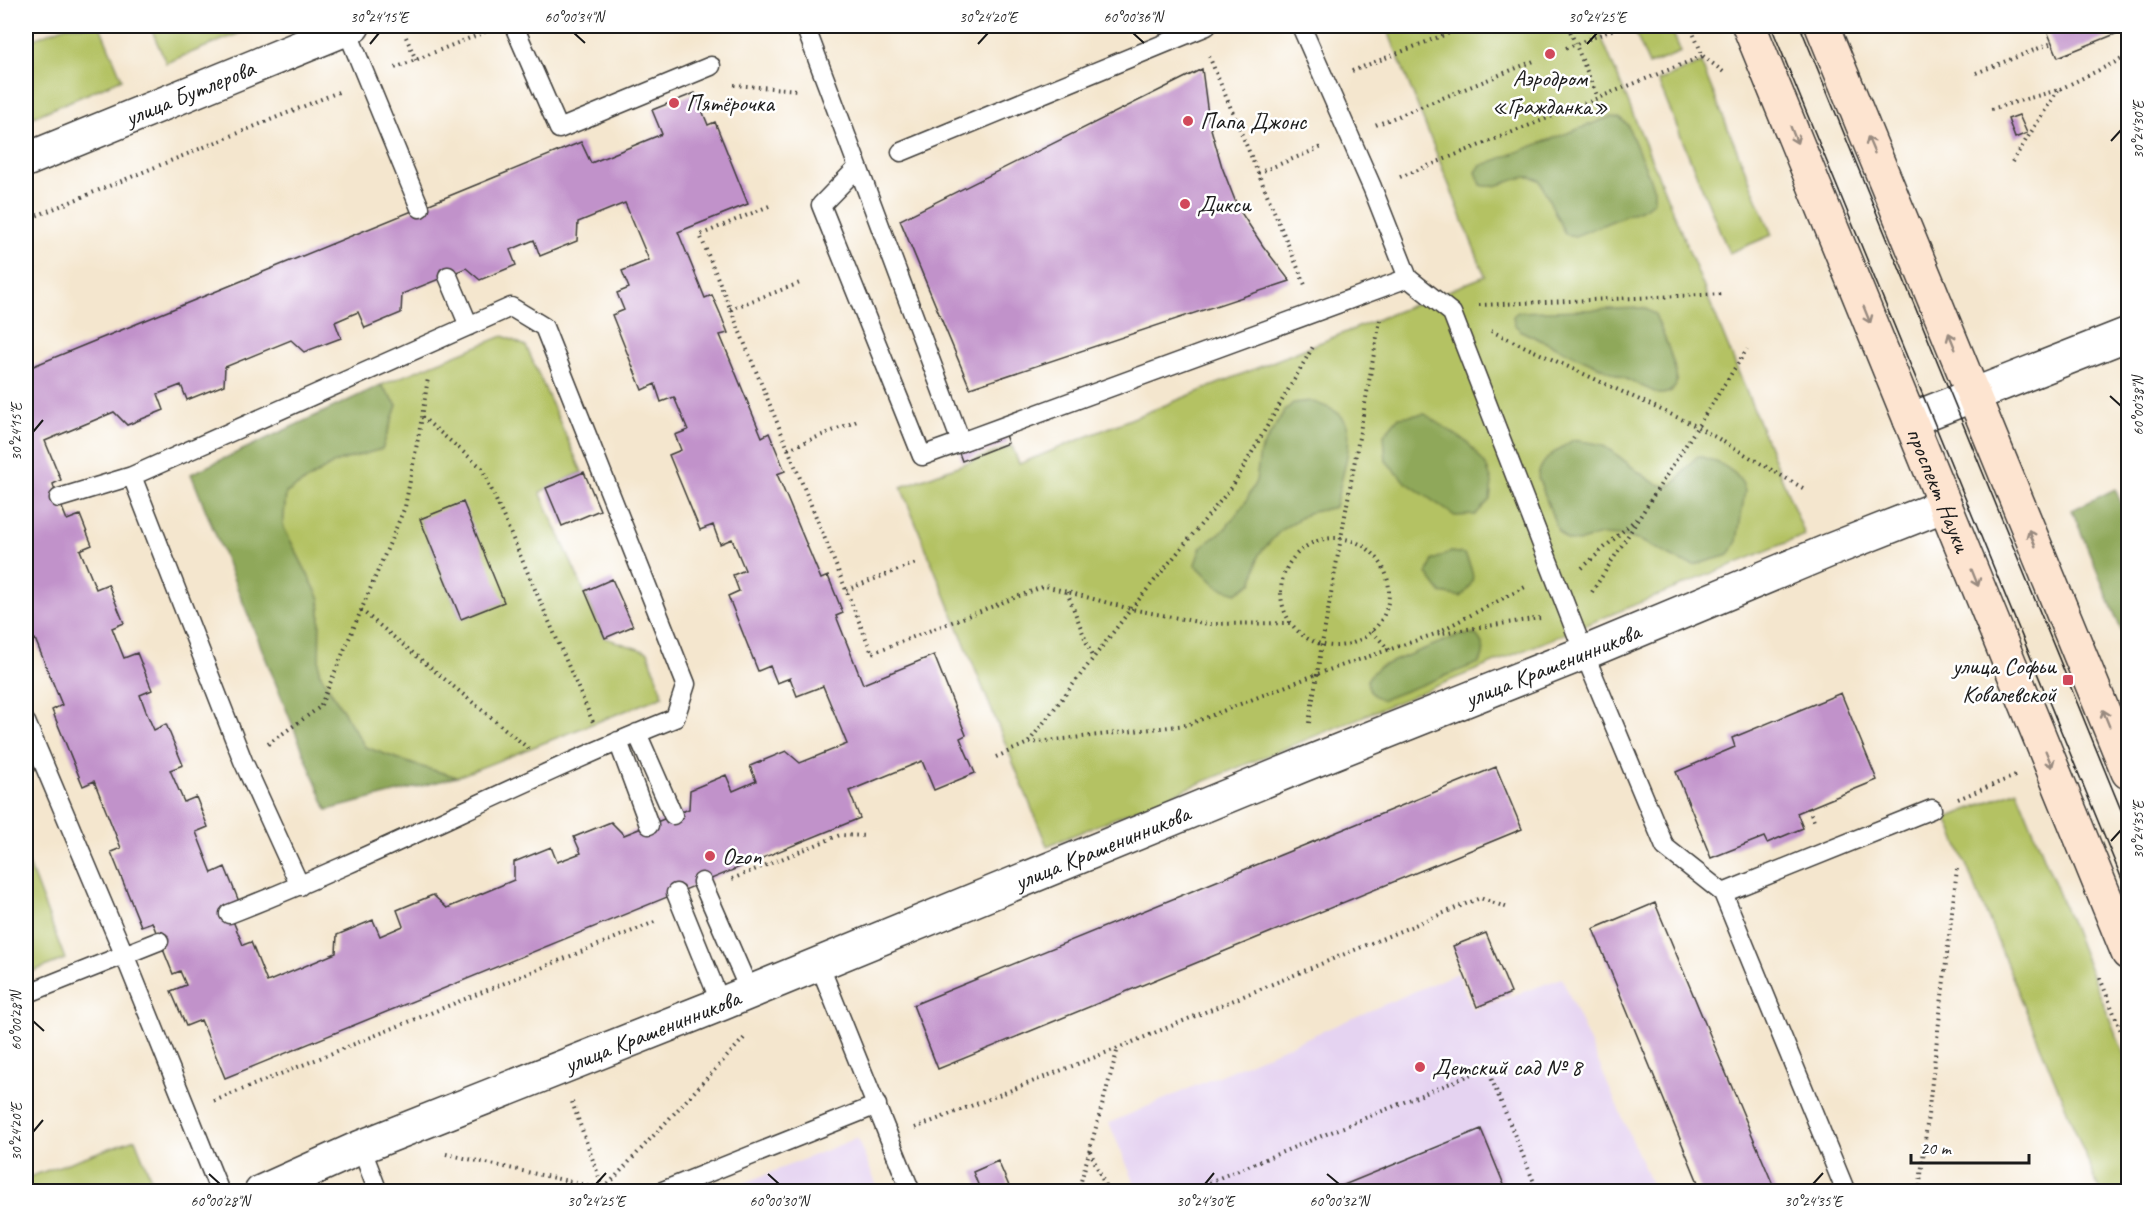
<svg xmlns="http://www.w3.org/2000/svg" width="2154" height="1217" font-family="Caveat,sans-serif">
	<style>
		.built { fill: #e5d3f1 }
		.green { fill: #b4c264; stroke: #686f40; stroke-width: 1.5; fill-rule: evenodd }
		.forest { fill: #8fa85a; stroke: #56623b; stroke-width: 1.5 }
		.building { fill: #c192ca; fill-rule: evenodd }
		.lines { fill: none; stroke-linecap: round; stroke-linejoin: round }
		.service-casing { stroke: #3c3a37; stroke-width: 21 }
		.minor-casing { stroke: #3c3a37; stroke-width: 36 }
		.tertiary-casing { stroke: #3c3a37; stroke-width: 36 }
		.secondary-casing { stroke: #3c3a37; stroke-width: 36 }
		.path { stroke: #3c3a37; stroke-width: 4; stroke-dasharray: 1.5 4.5; stroke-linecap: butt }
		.service { stroke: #fff; stroke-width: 18 }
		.minor { stroke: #fff; stroke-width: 33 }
		.tertiary { stroke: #fff; stroke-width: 33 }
		.secondary { stroke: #fde4d0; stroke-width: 33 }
		.tram { stroke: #1c1c1c; stroke-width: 1.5 }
		.oneway { stroke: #988a7f }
		.ticks { fill: none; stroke: #1c1c1c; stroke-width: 2 }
		.poi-dot { fill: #d1495b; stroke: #fff; stroke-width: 2 }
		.labels { text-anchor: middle; stroke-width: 5; stroke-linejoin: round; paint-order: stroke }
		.poi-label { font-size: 24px; fill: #1c1c1c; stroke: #fff; text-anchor: start }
		.street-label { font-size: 24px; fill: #1c1c1c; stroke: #fff }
		.neatline { fill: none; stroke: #1c1c1c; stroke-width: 2 }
		.ticks-label { font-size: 15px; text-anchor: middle; fill: #1c1c1c }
	</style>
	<rect width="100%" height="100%" fill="#fff"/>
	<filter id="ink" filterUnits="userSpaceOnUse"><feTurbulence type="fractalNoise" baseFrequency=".0167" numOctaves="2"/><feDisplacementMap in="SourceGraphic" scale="12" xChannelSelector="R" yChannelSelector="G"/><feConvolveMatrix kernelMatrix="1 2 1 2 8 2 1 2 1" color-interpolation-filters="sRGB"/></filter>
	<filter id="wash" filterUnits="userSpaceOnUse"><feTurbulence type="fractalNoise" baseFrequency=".008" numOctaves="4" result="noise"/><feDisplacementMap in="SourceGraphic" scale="24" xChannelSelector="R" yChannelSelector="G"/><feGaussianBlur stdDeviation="1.35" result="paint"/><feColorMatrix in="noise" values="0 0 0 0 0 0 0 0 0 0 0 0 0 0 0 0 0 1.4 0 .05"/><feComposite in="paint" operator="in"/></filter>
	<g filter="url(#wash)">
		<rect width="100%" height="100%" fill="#f4e6ce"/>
		<path class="built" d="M1457,973L1473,1010L1562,978L1654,1191H1138L1109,1123Z
			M857,1138L879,1191H724Z"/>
		<path class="green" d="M66,26H100L122,79L26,120V42Z
			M150,26H257L166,63Z
			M1386,26H1597L1805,535L1047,846L901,487L1012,446L1019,464L1485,276Z
			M1650,26H1670L1681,52L1649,65L1635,32Z
			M1701,63L1772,235L1729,253L1658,81Z
			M503,336L526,346L582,472L540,492L605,638L648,652L663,696L457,777L415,765L365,747L319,672L320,599L283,526L286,493L336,462L382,449L397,405L381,385ZM420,519L503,602L461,619Z
			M2017,790L2128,1064V1191H2100L1947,818Z
			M26,857L65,959L26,974Z
			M135,1139L156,1191H26V1178Z"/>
		<path class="forest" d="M1610,117L1620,118L1627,124L1654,189V201L1645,208L1575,236L1565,234L1540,181C1523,168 1501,192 1481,185L1476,172L1480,166Z
			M1644,308L1655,314C1660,328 1682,374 1675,387C1671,393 1665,394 1659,394L1521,331L1514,324L1513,316L1518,312Z
			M381,385L397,405L382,449L336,462L286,493L283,526L320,599L319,672L365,747L415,765L457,777L327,810L191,474Z
			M1311,401C1324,406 1340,410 1346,423C1355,441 1339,487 1335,507L1308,513L1281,530L1259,554L1253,582L1236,593L1218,587L1195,564L1201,547L1225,529L1245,503L1256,481L1260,452L1283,413L1293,403Z
			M1425,414L1468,443L1486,465L1492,482L1490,500L1475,515L1455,516L1404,481L1386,461L1384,435L1399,417Z
			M1573,440C1582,442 1593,442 1601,445C1619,451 1655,495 1673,484C1683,477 1688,463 1698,456C1716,460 1742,472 1745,491L1737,541L1729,555L1694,565L1682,562L1641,541L1623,536L1600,535L1578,542L1567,540L1558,531L1538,477C1540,458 1559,450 1573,440Z
			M2115,489L2128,520V647L2072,510Z
			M1451,552L1465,554C1474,574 1478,580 1461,597L1441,593L1427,574L1433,560Z
			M1459,635H1476C1485,645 1486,652 1479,663L1382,700C1373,696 1368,691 1367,680L1372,673L1379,667Z"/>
		<g id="blocks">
			<path class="building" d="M2045,26H2128V29L2058,57Z
				M1202,69L1209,122L1222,167L1238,208L1263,246L1290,281L970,388L900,220Z
				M695,93L708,125L715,122L748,204L678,232L705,298L712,295L720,313L728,333L720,335L762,437L769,433L785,471L777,474L821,579L828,576L843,613L836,616L863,684L934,655L966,735L960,738L975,773L934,790L922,761L849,791L860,818L225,1078L201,1020L186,1026L171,991L186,985L180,971L173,974L152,922L141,926L111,852L121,848L94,781L83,786L52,710L62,705L35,639L26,643V369L581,142L591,163L662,134L652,110ZM625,203L649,260L622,271L629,288L617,293L624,310L612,315L642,390L655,384L661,402L674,397L688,430L675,435L681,450L669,455L700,530L713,525L720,544L732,539L745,570L733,575L739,591L728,596L758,671L770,666L777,683L790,678L797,696L823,686L847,744L800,763L786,751L750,766L756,781L733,791L726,775L690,790L689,809L624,835L611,822L574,837L581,853L557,862L551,847L514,862V880L447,908L433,895L397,910L403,926L380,936L373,920L337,935L336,953L267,982L251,942L243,945L228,909L240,904L225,867L212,873L196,832L208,827L196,797L184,802L170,770L183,765L166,724L154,730L147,714L140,695L152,690L137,653L124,658L112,628L124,623L108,584L96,589L80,550L92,545L80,515L67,520L54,488L53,484L61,480L45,441L114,412L127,425L164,410L158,394L181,385L187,400L224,385L225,367L291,340L304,352L341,338L335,322L358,312L365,328L401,313L402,294L466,268L480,280L516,265L510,250L534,240L540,256L577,241L578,222Z
				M2019,115L2027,133L2015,138L2008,119Z
				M1005,435L1008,443L962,461L959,453Z
				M584,472L600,510L562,526L546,488Z
				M463,502L504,602L461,619L420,519Z
				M612,579L633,626L605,638L585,591Z
				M1841,693L1877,780L1797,813L1803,828L1767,843L1764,837L1711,858L1676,772L1735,747L1732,738Z
				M1496,767L1522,829L938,1069L913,1005Z
				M1655,903L1715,1047L1776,1192H1702L1593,929Z
				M1486,933L1511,993L1477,1007L1453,946Z
				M1481,1129L1507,1192H1329V1191Z
				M998,1161L1009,1186L998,1192H981L973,1172Z"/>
		</g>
	</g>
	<g filter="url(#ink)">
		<use href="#blocks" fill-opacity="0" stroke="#3c3a37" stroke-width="1.5"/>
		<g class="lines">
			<defs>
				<path id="service" d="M514,26L559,129L711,66
					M805,26L858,167L821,205L922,456L961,442
					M346,28L420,208
					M901,152L1207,26
					M858,167L961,442L1408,278L1372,187L1301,26
					M448,276L469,326
					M1408,278L1452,313L1584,653L1665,847L1723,893L1846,1192
					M132,476L243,761L300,886
					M59,498L132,476L511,307L544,327L686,684L675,718C524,778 381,855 229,914
					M26,722L124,954L220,1192
					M637,733L673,815
					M618,741L649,825
					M702,882L750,992
					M676,893L721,1004
					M1723,893L1932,809
					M819,964L911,1192
					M26,994L159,941
					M361,1147L378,1192
					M660,1192L877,1105"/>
				<g id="minor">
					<path id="s1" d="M261,1192L361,1147L721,1004L1303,765L1584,653L1828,551L1945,505"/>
				</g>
				<g id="tertiary">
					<path id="s2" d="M26,160L353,26"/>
					<path d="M1910,420L2128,334"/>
				</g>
				<g id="secondary">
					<path id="s3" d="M1749,26L2128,953"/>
					<path d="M1822,26L2128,772"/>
				</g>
			</defs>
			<use href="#service" class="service-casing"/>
			<use href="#minor" class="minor-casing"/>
			<use href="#tertiary" class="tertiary-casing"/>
			<use href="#secondary" class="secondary-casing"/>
			<path class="path" d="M1568,26L1598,98
				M695,28L698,26
				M406,37L416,60
				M1566,48L1622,26
				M1209,56L1305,285
				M1703,56L1726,74
				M395,68L485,32
				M1352,71L1467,26
				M1976,73L2052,43
				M734,85L798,90
				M1991,109L2058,90L2128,56
				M1376,125L1534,61
				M2012,162L2058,90
				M1258,173L1322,147
				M1400,177L1703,56L1690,26
				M769,206L700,235L872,653L1045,586L1131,609L1208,624L1292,623
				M26,220L341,91
				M1479,305L1724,294
				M730,309L800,283
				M1491,331L1696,426L1803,488
				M422,417L482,468L593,722
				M788,449L857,421
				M1281 592a54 54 0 1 1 108 0a54 54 0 1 1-108 0Z
				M1582,568L1636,519
				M846,590L916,563
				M1067,592L1093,659
				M1592,592L1747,349
				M361,610L529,749
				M1372,631L1389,650
				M1438,632L1527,586
				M1309,723L1322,644L1380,320
				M1029,743L1187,725L1317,674L1435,634L1540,618
				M268,744L320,707L405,507L422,417L428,378
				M996,757L1028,743L1131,609L1232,487L1314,345
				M1958,799L2015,776
				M1809,808L1815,824
				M732,879L840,835L867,836
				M2100,978L2128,1049
				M214,1101L657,921
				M572,1102L604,1191
				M915,1128L1118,1048L1480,898L1508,908
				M1090,1151L1108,1192
				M446,1154L604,1189L746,1036
				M1078,1192L1118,1048
				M1210,1192L1207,1183L1487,1068L1538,1192
				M1919,1192L1957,869"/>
			<use href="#service" class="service"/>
			<use href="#minor" class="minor"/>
			<use href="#tertiary" class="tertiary"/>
			<use href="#secondary" class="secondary"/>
			<path class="tram" d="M1771,26L2128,894
				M1800,26L2128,827"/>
		</g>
		<defs><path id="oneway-shaft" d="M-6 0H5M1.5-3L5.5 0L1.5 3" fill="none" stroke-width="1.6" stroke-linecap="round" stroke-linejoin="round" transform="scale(1.5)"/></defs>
		<g class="oneway">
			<use href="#oneway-shaft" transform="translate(1794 135) rotate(68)"/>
			<use href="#oneway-shaft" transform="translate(1871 145) rotate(-113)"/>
			<use href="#oneway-shaft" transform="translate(1867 315) rotate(68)"/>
			<use href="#oneway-shaft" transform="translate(1952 341) rotate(-112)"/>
			<use href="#oneway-shaft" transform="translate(2032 538) rotate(-112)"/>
			<use href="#oneway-shaft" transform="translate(1975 578) rotate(68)"/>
			<use href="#oneway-shaft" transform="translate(2106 718) rotate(-112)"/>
			<use href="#oneway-shaft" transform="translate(2049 759) rotate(68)"/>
		</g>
	</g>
	<path class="ticks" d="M574,33L585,43M1133,33L1144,43M370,44L379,33M978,44L988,33M1587,44L1597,33M2111,141L2121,130M2110,396L2121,406M33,432L43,420M2111,841L2121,830M33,1021L44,1031M33,1132L43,1120M209,1174L220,1184M768,1174L779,1184M1327,1174L1339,1184M596,1184L606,1173M1205,1184L1214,1173M1813,1184L1823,1173"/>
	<g class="poi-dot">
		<circle cx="1550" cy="54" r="6"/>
		<circle cx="674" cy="103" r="6"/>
		<circle cx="1188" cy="121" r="6"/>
		<circle cx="1185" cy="204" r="6"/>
		<rect x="2062" y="674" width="12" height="12" rx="3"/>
		<circle cx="710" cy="856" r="6"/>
		<circle cx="1420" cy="1067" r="6"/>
	</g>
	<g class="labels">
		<g class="poi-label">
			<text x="1550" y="86" text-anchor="middle">Аэродром<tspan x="1550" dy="28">«Гражданка»</tspan></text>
			<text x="686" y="111">Пятёрочка</text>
			<text x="1200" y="129">Папа Джонс</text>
			<text x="1197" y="212">Дикси</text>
			<text x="2056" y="674" text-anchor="end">улица Софьи<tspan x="2056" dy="28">Ковалевской</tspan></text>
			<text x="722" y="864">Ozon</text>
			<text x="1432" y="1075">Детский сад № 8</text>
		</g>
		<g class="street-label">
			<text dy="8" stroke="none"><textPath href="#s2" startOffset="177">улица Бутлерова</textPath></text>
			<text dy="8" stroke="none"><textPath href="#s3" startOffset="501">проспект Науки</textPath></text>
			<text dy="8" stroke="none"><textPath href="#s1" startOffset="1395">улица Крашенинникова</textPath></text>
			<text dy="8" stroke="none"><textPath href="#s1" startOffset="909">улица Крашенинникова</textPath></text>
			<text dy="8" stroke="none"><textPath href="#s1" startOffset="423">улица Крашенинникова</textPath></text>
		</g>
	</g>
	<rect width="2154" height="1217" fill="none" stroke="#fff" stroke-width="66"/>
	<path d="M1911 1154v9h118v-9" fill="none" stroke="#1c1c1c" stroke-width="3"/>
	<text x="1920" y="1154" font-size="18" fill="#1c1c1c" stroke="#ffffff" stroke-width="4.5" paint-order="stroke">20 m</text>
	<rect x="33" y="33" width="2088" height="1151" class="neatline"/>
	<g class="ticks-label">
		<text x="379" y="22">30°24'15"E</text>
		<text x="574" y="22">60°00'34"N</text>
		<text x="988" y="22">30°24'20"E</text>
		<text x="1133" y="22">60°00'36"N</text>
		<text x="1597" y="22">30°24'25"E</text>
		<text transform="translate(2138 130) rotate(-90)" y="5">30°24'30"E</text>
		<text transform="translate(2138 406) rotate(-90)" y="5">60°00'38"N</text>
		<text transform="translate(16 432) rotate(-90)" y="5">30°24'15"E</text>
		<text transform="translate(2138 830) rotate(-90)" y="5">30°24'35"E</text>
		<text transform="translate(16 1021) rotate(-90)" y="5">60°00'28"N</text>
		<text transform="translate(16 1132) rotate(-90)" y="5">30°24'20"E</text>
		<text x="220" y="1206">60°00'28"N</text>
		<text x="596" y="1206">30°24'25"E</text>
		<text x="779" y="1206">60°00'30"N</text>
		<text x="1205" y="1206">30°24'30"E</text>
		<text x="1339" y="1206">60°00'32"N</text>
		<text x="1813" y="1206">30°24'35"E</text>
	</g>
</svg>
